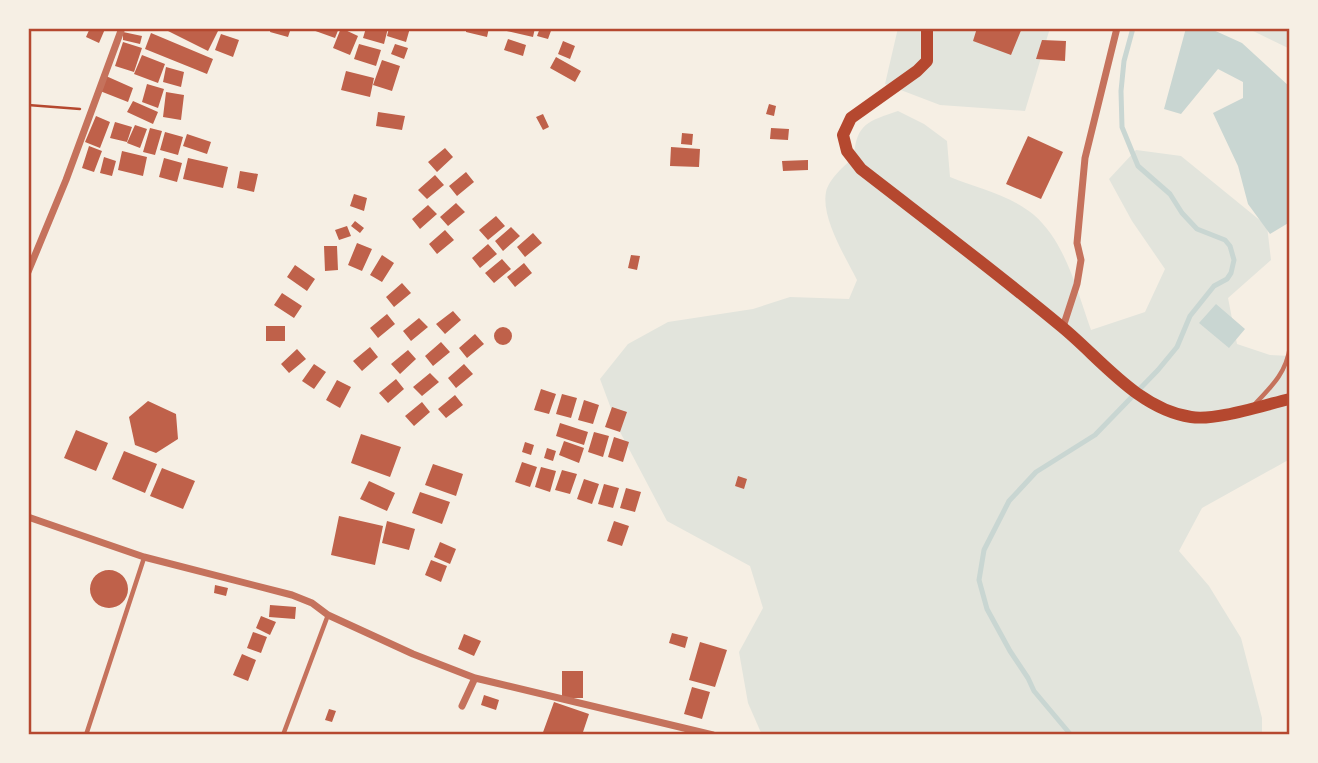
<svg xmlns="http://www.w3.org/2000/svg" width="1318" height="763" font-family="Figtree,sans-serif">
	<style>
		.green { fill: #e2e4dc }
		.water { fill: #c9d6d2 }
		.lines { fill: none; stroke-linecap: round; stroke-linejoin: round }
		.stream { stroke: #c9d6d2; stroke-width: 5 }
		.building { fill: #bf614a }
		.path { stroke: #b5482f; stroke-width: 2.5 }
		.service { stroke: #c5725c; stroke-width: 4.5 }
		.minor { stroke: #c5725c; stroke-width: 7 }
		.primary { stroke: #b5482f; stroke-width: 12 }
		.neatline { fill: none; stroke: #b5482f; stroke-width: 2.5 }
	</style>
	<rect width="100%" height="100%" fill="#f6efe4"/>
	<path class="green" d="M898,28H1050L1025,111L940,105L885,84Z
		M1247,28H1290V49Z
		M898,111L924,124L947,141L950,177C977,188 1012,196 1034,215C1066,243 1077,291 1091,330L1145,312L1165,269L1132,221L1109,179L1136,150L1181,156L1267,226L1271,260L1228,298L1237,344L1270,355L1290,356V459L1202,508L1179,551L1209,586L1241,638L1262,718V735H762L748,703L739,652L763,608L750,566L667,521L619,430L600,379L628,344L668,322L753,309L790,297L849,299L857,280C845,256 821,218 826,192C829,179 844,166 854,157C856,123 869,121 898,111Z"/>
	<path class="water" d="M1186,28H1209L1242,43L1290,87V222L1270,234L1248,204L1238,166L1213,113L1243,98V82L1218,69L1181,114L1164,109Z
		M1216,304L1245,329L1229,348L1199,323Z"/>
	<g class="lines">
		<path class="stream" d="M1071,735L1034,691L1028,678L1010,651L987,609L979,580L984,550L1009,501L1036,472L1095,435L1158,370L1177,347L1190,316L1214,286L1227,279L1231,273L1234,260L1230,246L1225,240L1197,229L1182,213L1170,194L1138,166L1122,127L1121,91L1124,61L1133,28"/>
	</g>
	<path class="building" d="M90,28L105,29L99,43L86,37Z
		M162,28H212L218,31L208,51Z
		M271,28H291L288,37L270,32Z
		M307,28H339L335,38Z
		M341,28L358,36L350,55L333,48Z
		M366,28H388L384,44L363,38Z
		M389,28H410L406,42L387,36Z
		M466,28H489L487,37L466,32Z
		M494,28H535L533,37Z
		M540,28H552L548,39L537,36Z
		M977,28H1022L1011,55L973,41Z
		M123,32L142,36L140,44L123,40Z
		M151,33L213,59L207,74L145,49Z
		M221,34L239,40L233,57L215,50Z
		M508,39L526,45L523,56L504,50Z
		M1042,40L1066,41L1065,61L1036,59Z
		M563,41L575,46L570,59L558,54Z
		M123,42L142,48L134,72L115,66Z
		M359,44L381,50L376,66L354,59Z
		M395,44L408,48L404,59L391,54Z
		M142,55L165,64L158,83L134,74Z
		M556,57L581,71L575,82L550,68Z
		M382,60L400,66L392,91L373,85Z
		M166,67L184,72L181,87L163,82Z
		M346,71L374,78L370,97L341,90Z
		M106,76L133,88L128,102L100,91Z
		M147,84L164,89L158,108L142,102Z
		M166,92L184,95L181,120L163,117Z
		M133,101L158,112L153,124L127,112Z
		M769,104L776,106L774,116L766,114Z
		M378,112L405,116L402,130L376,126Z
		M543,114L549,127L543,130L536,117Z
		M96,116L110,122L100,148L85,142Z
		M115,122L132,127L127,142L110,138Z
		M135,125L147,129L140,148L127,143Z
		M150,128L162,131L155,155L143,152Z
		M771,128L789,129L788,140L770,139Z
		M165,132L183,137L178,155L160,150Z
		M682,133L693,134L692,145L681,144Z
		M187,134L211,142L207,154L183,146Z
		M1028,136L1063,152L1041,199L1006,184Z
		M89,146L102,151L94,172L82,168Z
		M671,147L700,149L699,167L670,166Z
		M445,148L453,157L437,172L428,162Z
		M122,151L147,157L143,176L118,170Z
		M104,157L116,161L112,176L100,173Z
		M164,158L182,163L177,182L159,177Z
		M188,158L228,167L223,188L183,179Z
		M808,160V170L783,171L782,161Z
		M240,171L258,174L254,192L237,188Z
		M466,172L474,182L457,196L449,186Z
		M435,175L444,185L427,199L418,190Z
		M354,194L367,198L364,211L350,206Z
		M456,203L465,212L448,226L440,217Z
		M428,205L437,214L420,229L412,219Z
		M496,216L505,226L488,240L479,230Z
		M355,221L364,228L360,233L351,226Z
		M347,226L351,236L339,240L335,230Z
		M511,227L520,236L503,251L495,241Z
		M445,230L454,240L437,254L429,244Z
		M533,233L542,243L525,257L517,247Z
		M357,243L372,249L362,271L348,265Z
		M488,244L497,254L480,268L472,258Z
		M324,246H337L338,270L325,271Z
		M382,255L394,263L382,282L370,275Z
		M631,255L640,256L637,270L628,268Z
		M502,259L511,269L494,283L485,273Z
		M524,263L532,273L515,287L507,277Z
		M295,265L315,279L307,291L287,277Z
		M402,283L411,293L394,307L386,297Z
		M282,293L302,306L294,318L274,305Z
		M453,311L461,320L445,334L436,324Z
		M387,314L395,324L378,338L370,328Z
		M419,318L428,327L411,341L403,331Z
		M266,326H285V341H266Z
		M494 336a9 9 0 1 1 18 0a9 9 0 1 1-18 0Z
		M475,334L484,344L467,358L459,348Z
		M441,342L450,352L433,366L425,356Z
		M370,347L378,357L362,371L353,361Z
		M297,349L306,359L289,373L281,364Z
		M408,350L416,359L400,374L391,364Z
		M314,364L326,372L314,389L302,381Z
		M464,364L473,374L456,388L448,378Z
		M430,373L439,382L422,396L413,387Z
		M396,379L404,389L388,403L379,393Z
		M337,380L351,387L340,408L326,400Z
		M541,389L556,394L549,414L534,410Z
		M562,394L577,398L571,418L556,414Z
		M455,395L463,405L446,418L438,409Z
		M584,400L599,405L593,424L578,420Z
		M148,401L176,414L178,439L156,453L135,445L129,417Z
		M422,402L430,412L414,426L405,416Z
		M612,407L627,412L620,432L605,427Z
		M560,423L588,432L584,445L556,436Z
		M76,430L108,443L96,471L64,458Z
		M594,432L609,436L603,457L588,452Z
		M361,434L401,447L390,477L351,463Z
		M614,437L629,442L623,462L608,457Z
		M564,441L584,448L579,463L559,455Z
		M525,442L534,445L531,455L522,452Z
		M547,448L556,451L553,461L544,458Z
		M124,451L157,464L145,493L112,479Z
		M522,462L537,467L530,487L515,482Z
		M433,464L463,474L456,496L425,485Z
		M541,467L556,471L550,492L535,487Z
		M162,468L195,481L183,509L150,496Z
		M562,470L577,474L570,494L555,490Z
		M738,476L747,479L744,489L735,486Z
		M584,479L599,484L592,504L577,499Z
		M369,481L395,493L387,511L360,499Z
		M604,484L619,488L613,508L598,504Z
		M626,488L641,492L635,512L620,508Z
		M420,492L450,502L442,524L412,513Z
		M339,516L383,526L375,565L331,555Z
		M387,521L415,529L409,550L382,543Z
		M614,521L629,526L622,546L607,541Z
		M440,542L456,549L450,564L434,557Z
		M431,560L447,566L441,582L425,575Z
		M90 589a19 19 0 1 1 38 0a19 19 0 1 1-38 0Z
		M215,585L228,588L226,596L214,593Z
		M270,605L296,607L295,619L269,617Z
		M261,616L276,622L270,635L256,628Z
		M253,632L267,637L261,653L247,648Z
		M672,633L688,637L685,648L669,643Z
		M464,634L481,641L474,656L458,649Z
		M700,642L727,650L715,687L689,680Z
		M242,654L256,660L248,681L233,675Z
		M562,671H583V698H562Z
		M692,687L710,692L702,719L684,714Z
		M484,695L499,700L496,710L481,705Z
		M554,702L589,714L582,735H542Z
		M329,709L336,711L332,722L325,720Z"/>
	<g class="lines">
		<path class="path" d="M28,30L29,28
			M28,105L80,109"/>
		<path class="service" d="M1255,404C1272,386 1286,373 1290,347
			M86,735L144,558
			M283,735L328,615"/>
		<path class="minor" d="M28,272L66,180L122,28
			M1063,327L1077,284L1081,260L1077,243L1085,158L1117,28
			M28,517L144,557L292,595L312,603L328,615L413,654L475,678L713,735
			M462,706L475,678"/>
		<path class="primary" d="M927,28V61L917,71L851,118L843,135L847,151L861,169C928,221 996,272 1062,327C1101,359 1138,409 1191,417C1217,421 1263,405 1290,399"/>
	</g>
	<rect width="1318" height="763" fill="none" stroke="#f6efe4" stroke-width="60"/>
	<rect x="30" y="30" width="1258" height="703" class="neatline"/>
</svg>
